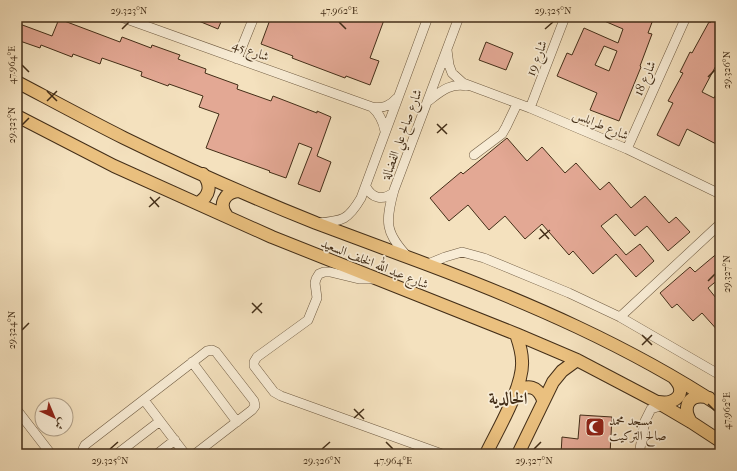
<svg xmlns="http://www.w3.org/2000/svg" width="737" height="471" font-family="'IM FELL French Canon',Amiri,serif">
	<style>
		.building { fill: #e3a894; stroke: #432e18; fill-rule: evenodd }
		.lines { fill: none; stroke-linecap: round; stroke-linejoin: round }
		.minor-casing { stroke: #6f5b42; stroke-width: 10 }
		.major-casing { stroke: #432e18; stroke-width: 14 }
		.minor { stroke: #f8ecd5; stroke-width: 9 }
		.major { stroke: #eac07f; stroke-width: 12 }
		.ticks { fill: none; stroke: #432e18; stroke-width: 1.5 }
		.labels { text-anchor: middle; stroke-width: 3.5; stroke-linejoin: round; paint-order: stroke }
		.street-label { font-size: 13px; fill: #432e18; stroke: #f8ecd5 }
		.poi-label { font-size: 13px; fill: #432e18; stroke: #f8ecd5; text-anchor: start }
		.district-label { font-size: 17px; font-weight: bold; fill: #432e18; stroke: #f8ecd5 }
		.neatline { fill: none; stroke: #432e18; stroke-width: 1.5 }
		.ticks-label { font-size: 10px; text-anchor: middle; fill: #432e18 }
	</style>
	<rect width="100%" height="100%" fill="#f4e1be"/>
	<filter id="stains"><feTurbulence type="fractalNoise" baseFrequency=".005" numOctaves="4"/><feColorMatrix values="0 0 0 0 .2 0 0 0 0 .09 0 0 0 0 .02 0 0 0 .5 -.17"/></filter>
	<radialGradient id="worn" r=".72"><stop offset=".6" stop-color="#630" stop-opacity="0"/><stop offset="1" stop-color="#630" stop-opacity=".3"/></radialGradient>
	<path class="building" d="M189,17H223L218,29Z
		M271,17H377L384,20L370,58L379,61L370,85L346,76L345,78L292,58L293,56L261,44Z
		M595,17H654L648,33L652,34L640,66L641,67L619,121L590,110L597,93L557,76L567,53L572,55L584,28L618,43L623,29ZM604,46L617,51L609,71L595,65Z
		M713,17H720V58L702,92L714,98L720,87V146L687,129L679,146L657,135L673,103L668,101L683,73L680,72L690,52L692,53L709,22L710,23Z
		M59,19L120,42L122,37L151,48L152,45L180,55L178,59L206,69L205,73L238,85L237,89L271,101L273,96L317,113V111L331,117L317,156L331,162L320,192L298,184L312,148L299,143L286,178L269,172L270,171L206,148L219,114L199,107L203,96L169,84L168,86L141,76L142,72L102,58L100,64L73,54L72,57L41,45L40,48L17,40V23L52,36Z
		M486,42L513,53L506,70L479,60Z
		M507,138L527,161L542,147L565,173L576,163L600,190L609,182L631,208L645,196L669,223L676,217L690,232L668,251L647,226L635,236L616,214L601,226L626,255L640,244L654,261L636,277L616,254L593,274L573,251L569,255L542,224L525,239L505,216L489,230L468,205L449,221L430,198L461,172L463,174Z
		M720,251V278L708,288L720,303V333L702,313L693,321L677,304L672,308L660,293L690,267L695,272Z
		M580,415L612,417L610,454H561L562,437L578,439Z"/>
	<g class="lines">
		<defs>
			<path id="minor" d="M121,17L372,107C383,109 390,106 397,98
				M447,50L449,65L452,73L463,83L530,108L627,149L720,194
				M237,59L254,17
				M427,102C439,93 450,82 467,86
				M372,107C380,114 383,121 385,131
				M530,108L565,17
				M627,149L686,17
				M474,155L502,134L506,127L517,104
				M366,187C372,198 382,201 393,193
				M318,223C343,221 348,220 361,198L428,17
				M408,257C385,233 385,222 394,190L459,17
				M428,264L445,257L462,252L484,258L569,293L620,317L720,375
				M375,279H359L330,272H324L319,274L316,279L315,283L317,298L308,320L257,357L254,362V366L274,392L281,396L442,454
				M620,317L720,224
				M192,362L237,422
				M144,400L185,454
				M17,410L51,454
				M84,454L83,449L85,445L207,351L212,350L216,352L254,401L255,406L252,410L195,454
				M117,454L160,421
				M157,454L175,440
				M639,454L645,421L651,409L663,405"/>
			<path id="major" d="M17,82C53,101 88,120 124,138C187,169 251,197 316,223C353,237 389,250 426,264C527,302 629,346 720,406
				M17,116L114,166L272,237L516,334L577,360L657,402L691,422L720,441
				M198,203C210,196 212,185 203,174
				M227,216C218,205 224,192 239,191
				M516,392C528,384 538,386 543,400
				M658,402C676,405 688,393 674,378
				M691,422C681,406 690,392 709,398
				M486,454C497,431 524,386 522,361C522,351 519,343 516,334
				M518,454L553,382L562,371L577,360"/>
		</defs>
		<use href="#minor" class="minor-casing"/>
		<use href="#major" class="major-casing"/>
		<use href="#minor" class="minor"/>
		<use href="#major" class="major"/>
	</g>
	<path class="ticks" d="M339,22L346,29M122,29L129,22M545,29L553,22M22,65L29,72M708,77L715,70M47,91L57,101M47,101L57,91M437,124L447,134M22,125L29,118M437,133L447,124M150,197L159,207M149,207L160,197M540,229L549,239M539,239L550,230M708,281L715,274M252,303L262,313M252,313L262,303M22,330L29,323M642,335L652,345M642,345L652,335M708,404L715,411M354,409L364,419M354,418L364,409M386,442L393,449M110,449L118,442M322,449L330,442M534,449L541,442"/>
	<defs>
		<symbol id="mosque-square" viewBox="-11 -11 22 22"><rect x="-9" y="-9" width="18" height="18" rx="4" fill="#8f2418" stroke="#f8ecd5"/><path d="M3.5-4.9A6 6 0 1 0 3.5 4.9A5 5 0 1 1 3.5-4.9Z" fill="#fff"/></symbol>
	</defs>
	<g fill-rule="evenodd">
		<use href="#mosque-square" x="584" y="416" width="22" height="22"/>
	</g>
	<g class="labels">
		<g class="street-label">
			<text transform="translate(251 50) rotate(20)" y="5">شارع 45</text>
			<text transform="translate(536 58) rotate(-69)" y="5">شارع 19</text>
			<text transform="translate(644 78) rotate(-66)" y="5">شارع 18</text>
			<text transform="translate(601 124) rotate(23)" y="5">شارع طرابلس</text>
			<text transform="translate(401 134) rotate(-70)" y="5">شارع صالح علي الفضالة</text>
			<text transform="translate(375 263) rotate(22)" y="5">شارع عبد الله الخلف السعيد</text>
		</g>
		<g class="poi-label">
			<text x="609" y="425">مسجد محمد<tspan x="609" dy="15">صالح التركيت</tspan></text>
		</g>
		<g class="district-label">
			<text x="508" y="404">الخالدية</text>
		</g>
	</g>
	<rect width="737" height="471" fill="none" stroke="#f4e1be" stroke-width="44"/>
	<g transform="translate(54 417) rotate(136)"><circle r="19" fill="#f8ecd5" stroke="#b0a089"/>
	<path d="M0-3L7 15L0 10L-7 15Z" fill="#8f2418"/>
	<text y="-6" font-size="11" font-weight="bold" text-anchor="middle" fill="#432e18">ش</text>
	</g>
	<rect x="22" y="22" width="693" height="427" class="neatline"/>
	<g class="ticks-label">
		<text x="129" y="14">29.323°N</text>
		<text x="339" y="14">47.962°E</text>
		<text x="553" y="14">29.325°N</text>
		<text transform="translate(11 65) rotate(-90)" y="4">47.964°E</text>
		<text transform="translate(726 70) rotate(-90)" y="4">29.326°N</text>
		<text transform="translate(11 125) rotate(-90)" y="4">29.323°N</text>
		<text transform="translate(726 274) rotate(-90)" y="4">29.327°N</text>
		<text transform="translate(11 330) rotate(-90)" y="4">29.324°N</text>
		<text transform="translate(726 411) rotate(-90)" y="4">47.962°E</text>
		<text x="110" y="464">29.325°N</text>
		<text x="322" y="464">29.326°N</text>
		<text x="393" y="464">47.964°E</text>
		<text x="534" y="464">29.327°N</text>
	</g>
	<rect width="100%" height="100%" filter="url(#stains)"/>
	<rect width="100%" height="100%" fill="url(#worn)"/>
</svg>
